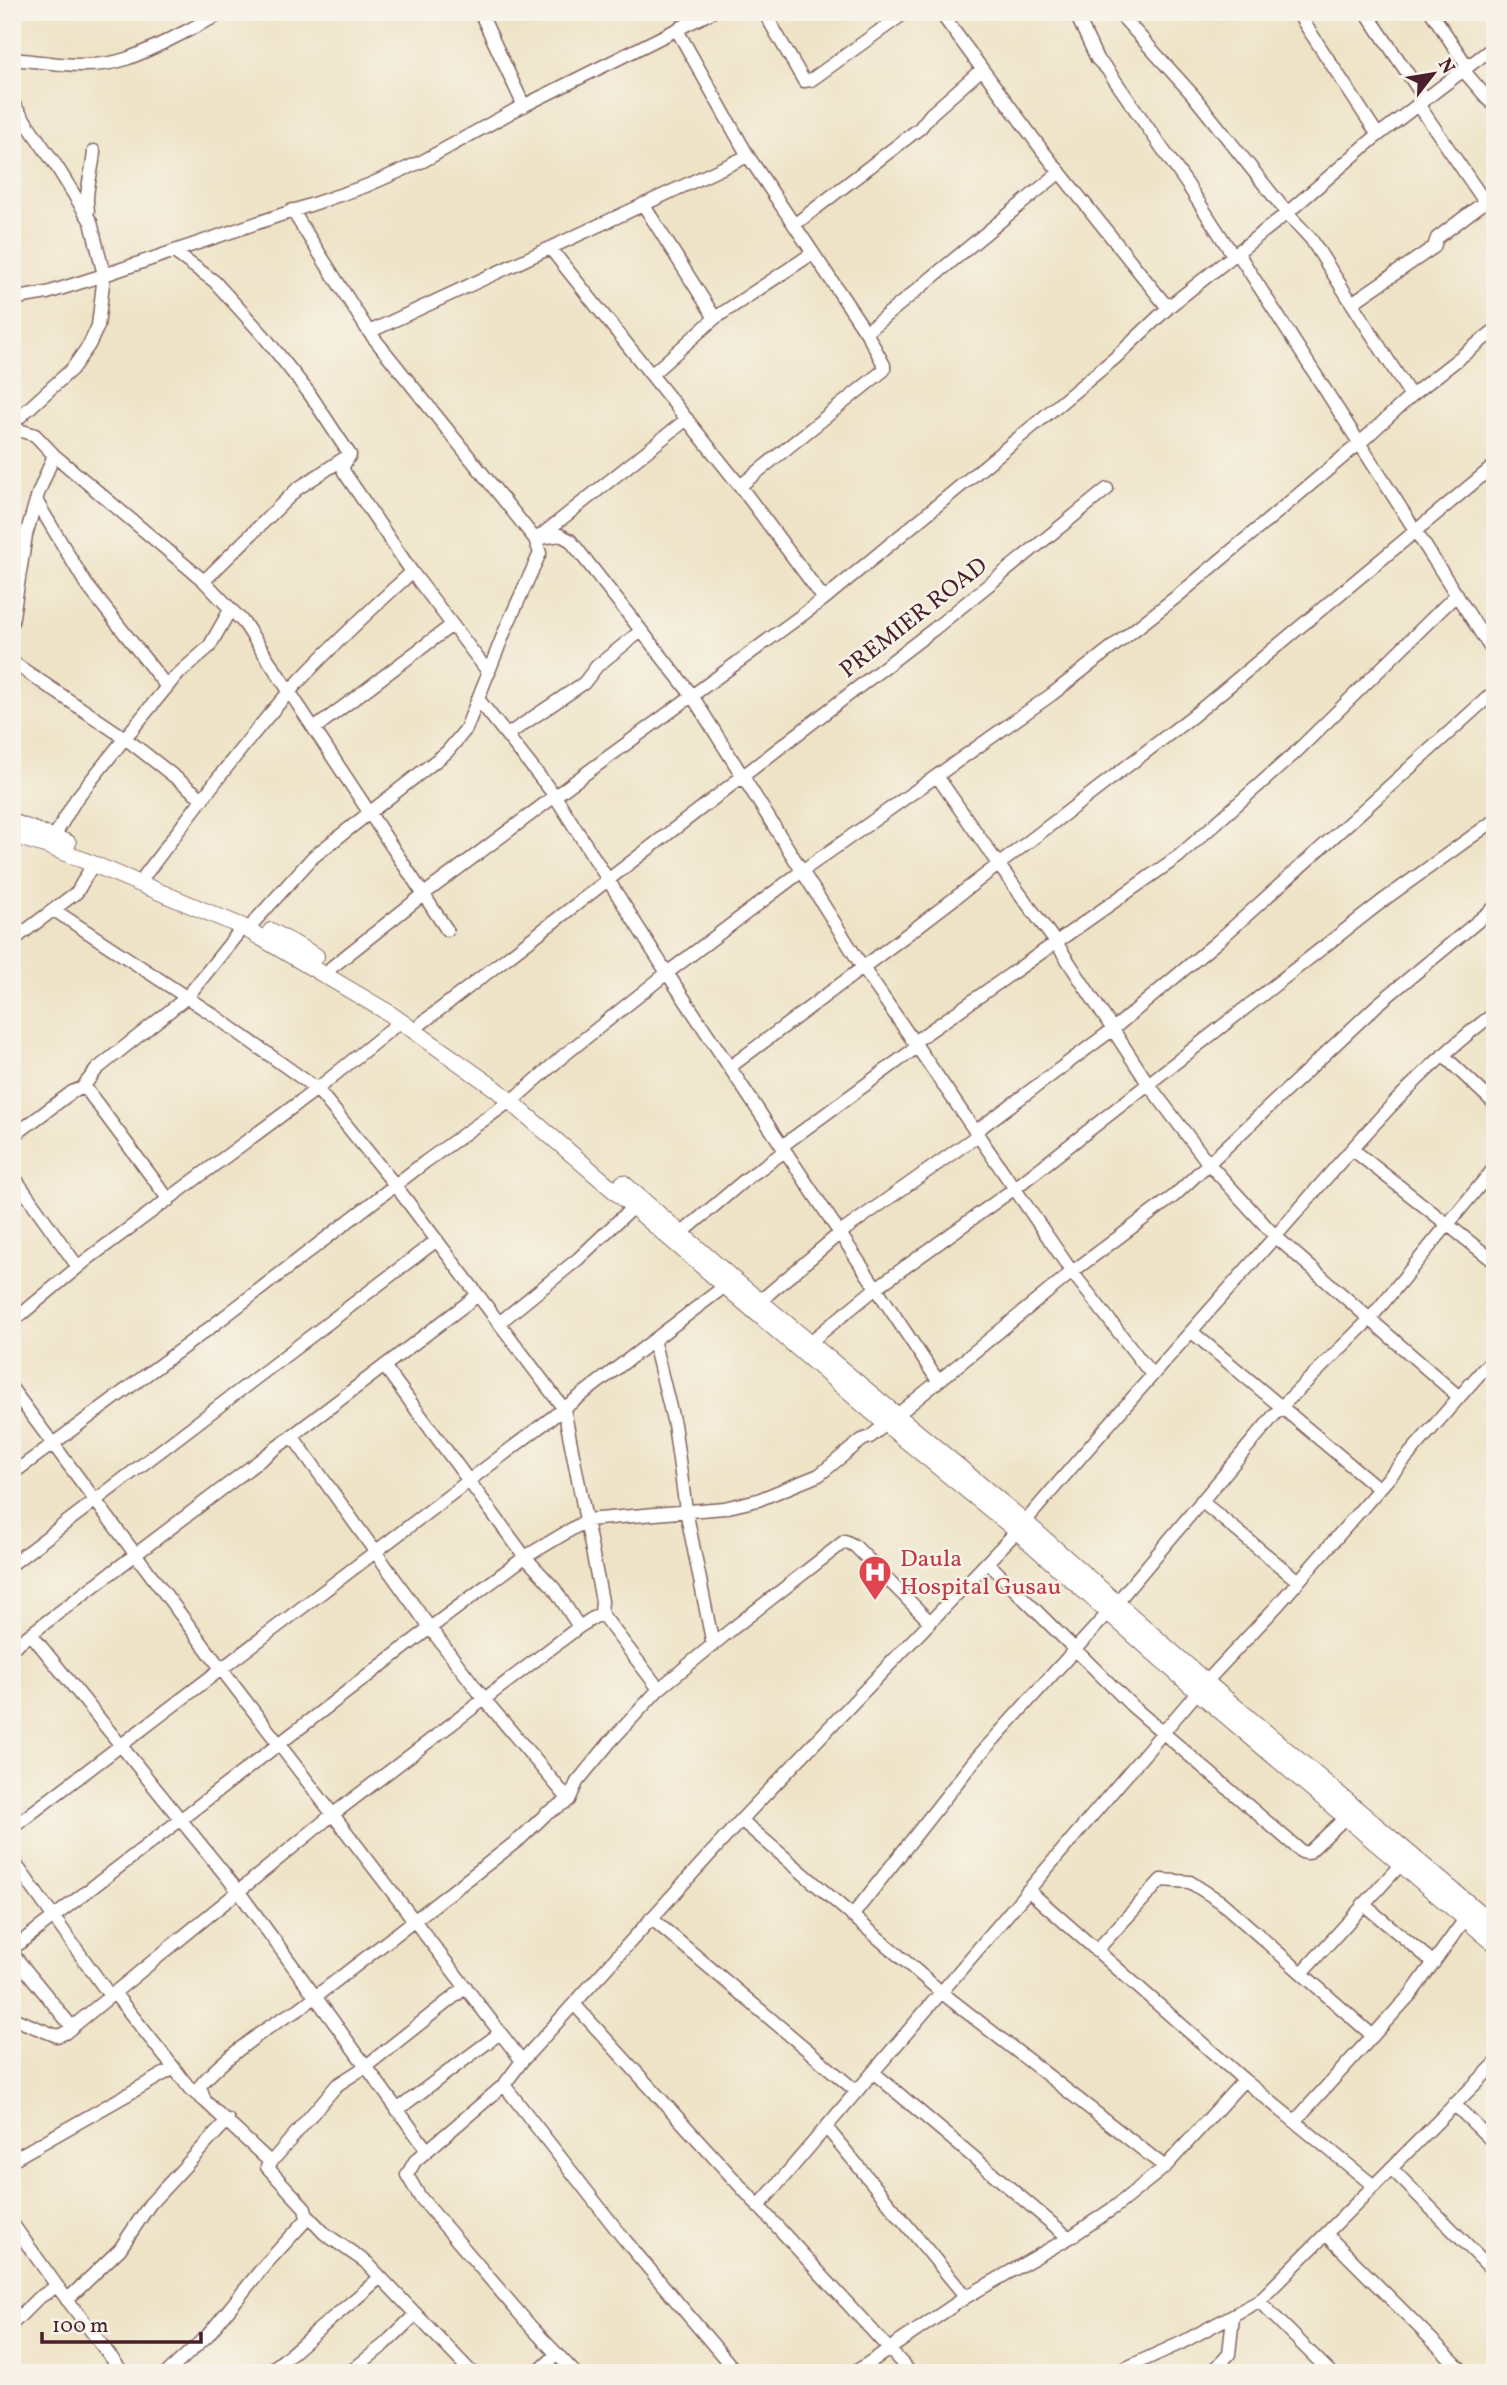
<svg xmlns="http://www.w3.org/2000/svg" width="1507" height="2385" font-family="Vollkorn,serif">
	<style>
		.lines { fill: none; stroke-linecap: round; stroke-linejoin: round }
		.minor-casing { stroke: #836461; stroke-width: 15 }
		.tertiary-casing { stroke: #836461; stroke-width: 18 }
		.minor { stroke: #fff; stroke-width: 12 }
		.tertiary { stroke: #fff; stroke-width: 16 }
		.labels { text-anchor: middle; stroke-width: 5; stroke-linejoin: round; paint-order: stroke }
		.street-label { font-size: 24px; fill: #4a1f2b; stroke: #f7f3e8 }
		.health-label { font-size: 24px; fill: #be3a42; stroke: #f7f3e8; text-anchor: start }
	</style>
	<rect width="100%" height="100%" fill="#f7f3e8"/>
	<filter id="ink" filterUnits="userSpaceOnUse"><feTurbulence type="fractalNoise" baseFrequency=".0143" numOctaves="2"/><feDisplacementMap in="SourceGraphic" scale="14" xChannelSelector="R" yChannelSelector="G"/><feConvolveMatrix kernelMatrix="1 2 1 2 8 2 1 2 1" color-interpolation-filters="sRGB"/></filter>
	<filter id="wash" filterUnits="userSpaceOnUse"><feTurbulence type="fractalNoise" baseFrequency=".00686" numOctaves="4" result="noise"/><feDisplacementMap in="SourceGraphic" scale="28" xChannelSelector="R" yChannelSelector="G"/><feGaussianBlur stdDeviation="1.57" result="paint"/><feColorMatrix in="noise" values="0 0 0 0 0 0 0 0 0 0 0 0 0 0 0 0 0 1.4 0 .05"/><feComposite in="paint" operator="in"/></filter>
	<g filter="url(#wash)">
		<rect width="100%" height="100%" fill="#eee3c6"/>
	</g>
	<g filter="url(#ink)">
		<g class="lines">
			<defs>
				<path id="minor" d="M480,12L524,106
					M764,12L804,81L811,80L906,12
					M940,12L1042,150L1164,303L1171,305L1287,213L1373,139L1495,46
					M1075,12L1097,59L1107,69L1187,184L1233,255
					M1118,12L1192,94L1287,213L1311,239L1411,396
					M1297,12L1378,135
					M1366,12L1425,99
					M1431,12L1467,66
					M1490,12L1495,19
					M677,30L748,156L866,332L884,365V370L740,486
					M12,59C48,62 91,71 126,59C160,47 192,27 225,12
					M1463,70L1495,107
					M12,102L57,167L91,222L104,275L98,326L89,345L72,369L12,424
					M1418,104L1485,202
					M643,204L715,318
					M88,211C84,191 93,172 94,151
					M794,225L920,128L931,114L982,69
					M550,248L740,486L824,599
					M174,252L214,281L263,335L309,393L350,455L343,466L344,472L412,572L489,673
					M1237,252L1495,655
					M12,299L47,293L104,275L366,186L423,161L515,110L712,12
					M1352,303L1434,247L1437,238L1495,194
					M369,332L748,156
					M866,332L1060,172
					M652,374L715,318L813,253
					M12,428L35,435L54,455L204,581L244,623L447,930
					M37,502L86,584L167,687
					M539,537L687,419
					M535,539L560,535L570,540L691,694L863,968L1072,1272L1152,1375
					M204,581L297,489L349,455
					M12,622L26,535L38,494L54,455
					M12,662L125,738L203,799
					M478,699L555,796L667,973L938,1381
					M315,728L452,625
					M507,735L584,683L597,666L641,631
					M937,776L998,864L1057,944L1149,1085L1209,1164L1275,1236L1459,1397
					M54,837L76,799L125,738L175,677L209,647L230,610
					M145,875C192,813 238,749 290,691C328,649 370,610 412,572
					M54,910L215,1016L317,1089L395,1185L564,1409L602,1601L601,1613L659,1689
					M254,922L313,857L447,752L466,729L506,628L540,553L535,539L369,332L292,210
					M12,941L77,892L93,864
					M332,967L424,894L555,796L824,599L1115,358L1171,305
					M422,1023L934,629L1107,489
					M914,1042L1179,856L1295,753L1457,594
					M1443,1055L1495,1104
					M730,1067L917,927L1194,715L1495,465
					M82,1088L97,1069L187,997L243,927
					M976,1131L1112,1030L1218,941L1495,691
					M12,1137L72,1092L82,1088L87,1090L169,1200
					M782,1146L917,1047
					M1352,1149L1495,1262
					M12,1174L78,1267
					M682,1233L746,1179L785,1151
					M760,1301L840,1233L978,1135
					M12,1322L89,1258L317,1089L401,1021
					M499,1323L578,1259L634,1206
					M1192,1332L1378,1488
					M810,1342L876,1288L1015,1188L1385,899L1495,820
					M654,1343L674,1424L686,1510L713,1645
					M384,1366L525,1557L554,1588L579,1627
					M12,1389L222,1670L522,2061
					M897,1415L1072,1272L1174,1196L1377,1005L1495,907
					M293,1437L430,1628L485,1700L569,1800
					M12,1474L211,1327L425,1162L520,1094L563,1056L667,973L802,871L1051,695L1180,594L1361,442L1411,396L1495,330
					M1201,1501L1298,1581
					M1025,1522C1106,1426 1190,1333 1273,1239C1343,1160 1409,1076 1495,1013
					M987,1562L1132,1706L1302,1852L1308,1853L1346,1817
					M12,1564L437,1240
					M1117,1602L1281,1407L1370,1319L1495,1167
					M31,1634L239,1892L427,2150
					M12,1648L478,1295
					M741,1820L941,1992L1165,2167
					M12,1828L725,1286
					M12,1859L110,1996
					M1028,1890L1244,2080L1374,2186
					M1363,1904L1434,1963
					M852,1916L974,1761L1109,1612
					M651,1918L856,2091
					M12,1949L430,1628L525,1557L587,1520L724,1508L758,1500L819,1475L862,1440L870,1437L886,1424
					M1096,1951L1161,1880L1190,1882L1221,1902L1373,2036
					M12,1953L72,2027
					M1302,1973L1401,1864
					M114,1993L174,2068
					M574,2004L911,2373
					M12,2018L57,2036L65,2033L332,1815L579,1627L601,1613
					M873,2072L1069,2238
					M504,2085L624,2239L737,2373
					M1454,2104L1495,2144
					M397,2110L500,2033
					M1295,2121L1411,1994L1465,1919
					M826,2127L966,2297
					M12,2160L174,2068L190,2089L205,2101
					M271,2163L205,2101L200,2086C218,2063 271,2023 298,2010L472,1876L522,1837L546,1814L569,1800L577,1782L610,1742L659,1689L732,1629L845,1541L855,1546L930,1622
					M1391,2168L1495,2273
					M758,2207L1206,1682L1276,1607L1495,1356
					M307,2215L324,2233L367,2263L472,2373
					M12,2223L57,2286L123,2373
					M1326,2234L1465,2373
					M67,2300L120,2249L150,2204L228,2120
					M1259,2301L1331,2373
					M12,2324L37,2299L57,2286
					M167,2373L208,2335L264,2266L307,2219L305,2208L267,2167L337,2085L365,2067L466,1987
					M267,2373C286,2359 300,2346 317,2331C338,2313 359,2297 379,2278
					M349,2373L385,2344L416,2314
					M537,2373L557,2354
					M575,2373L532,2328L420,2197L407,2175L415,2161L504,2085L522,2061L741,1820L1017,1531
					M854,2373L966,2297L1069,2238L1115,2207L1165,2167L1244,2080
					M1115,2373L1181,2343L1259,2301L1495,2064
					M1212,2373L1229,2354L1233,2317"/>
				<path id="tertiary" d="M12,822L68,843
					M12,835L48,846L93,864L243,927L389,1013L496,1089L886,1424L1017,1531L1198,1692L1495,1944
					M271,931L316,956
					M623,1183L733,1279L1025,1522L1206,1682L1495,1926"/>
			</defs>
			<use href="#minor" class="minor-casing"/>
			<use href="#tertiary" class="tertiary-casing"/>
			<use href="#minor" class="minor"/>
			<use href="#tertiary" class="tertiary"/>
		</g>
	</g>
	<defs>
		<symbol id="hospital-pin" viewBox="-11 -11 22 30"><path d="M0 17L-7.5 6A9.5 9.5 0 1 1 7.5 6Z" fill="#e0444e" stroke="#f7f3e8"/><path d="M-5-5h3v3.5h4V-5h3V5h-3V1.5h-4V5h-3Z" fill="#fff"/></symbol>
	</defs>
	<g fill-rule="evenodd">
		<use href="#hospital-pin" x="856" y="1553" width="38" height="52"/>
	</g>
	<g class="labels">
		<g class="street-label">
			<text transform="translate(913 617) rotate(-38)" y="8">PREMIER ROAD</text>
		</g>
		<g class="health-label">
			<text x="900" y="1566">Daula<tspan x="900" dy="28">Hospital Gusau</tspan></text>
		</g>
	</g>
	<rect width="1507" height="2385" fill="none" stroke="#f7f3e8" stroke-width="42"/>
	<g transform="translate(1433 74) rotate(59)" stroke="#f7f3e8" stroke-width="5" paint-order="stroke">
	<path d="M0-5L12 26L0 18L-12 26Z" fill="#4a1f2b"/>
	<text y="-10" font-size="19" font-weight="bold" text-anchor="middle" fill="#4a1f2b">N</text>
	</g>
	<path d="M42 2332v10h159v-10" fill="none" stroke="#4a1f2b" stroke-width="3.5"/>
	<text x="52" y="2332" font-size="21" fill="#4a1f2b" stroke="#f7f3e8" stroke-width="5" paint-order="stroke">100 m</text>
</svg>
